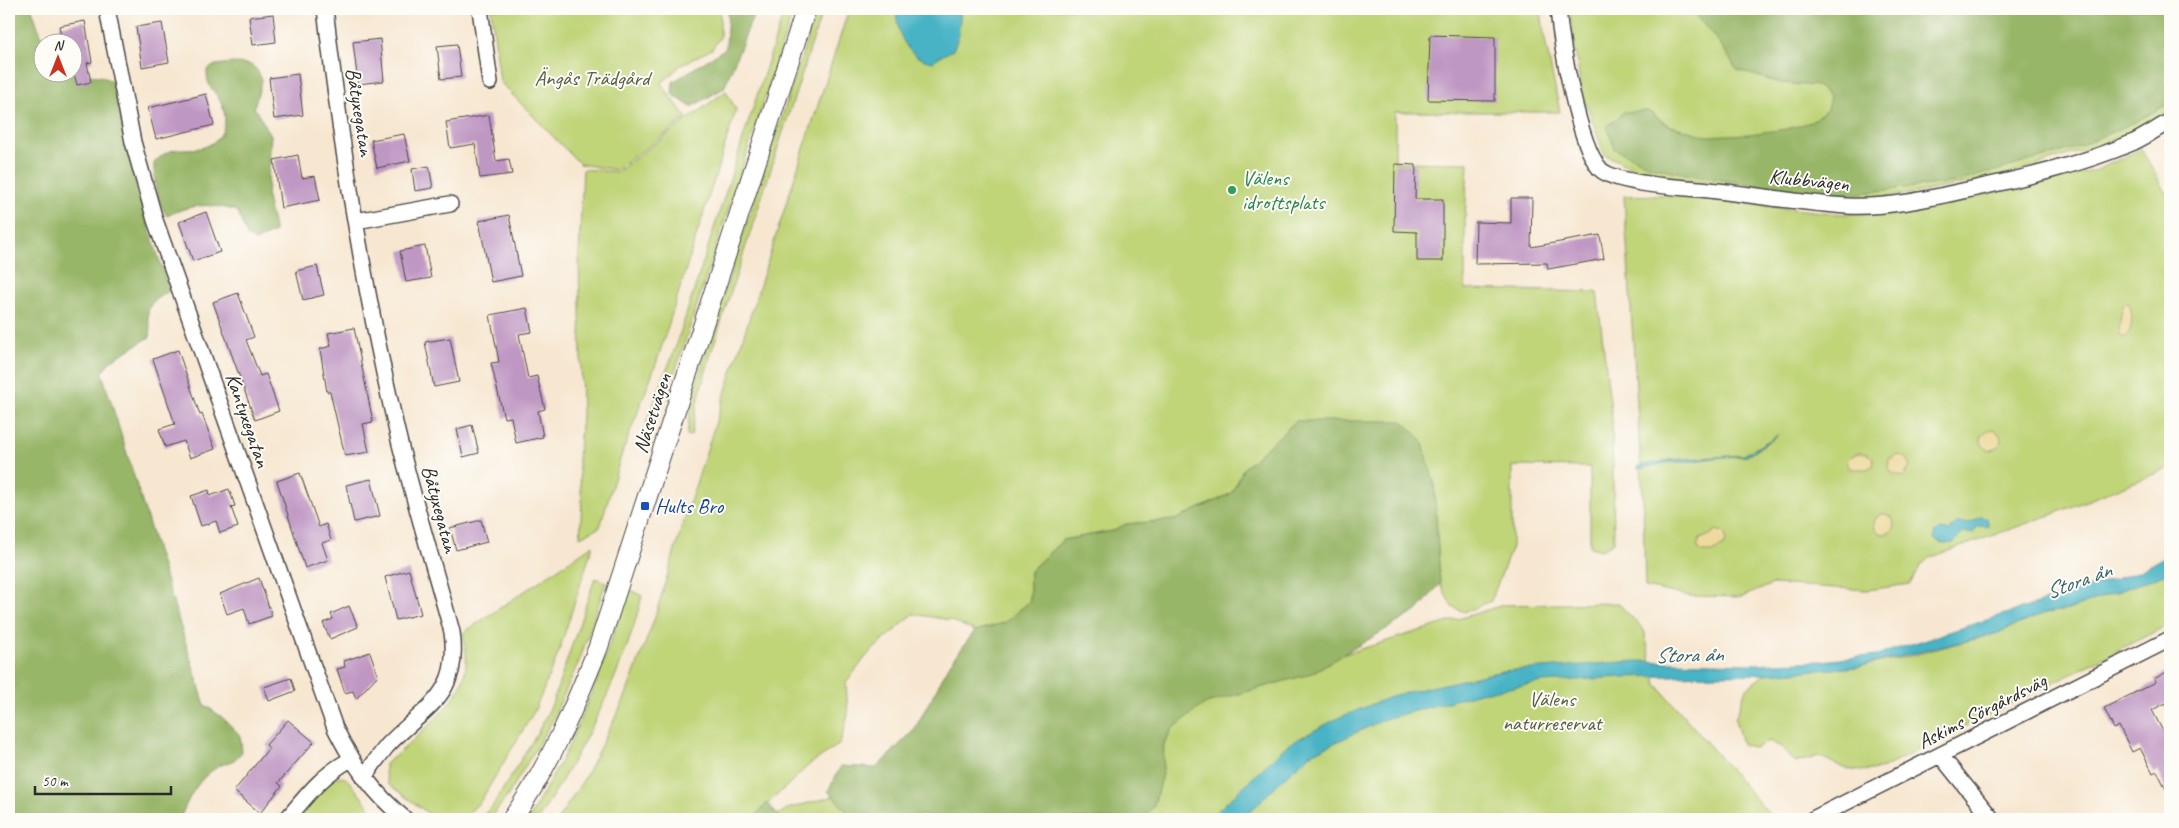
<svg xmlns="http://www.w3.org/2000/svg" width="2179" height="828" font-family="Caveat,sans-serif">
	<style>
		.green { fill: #c0d478; stroke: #768052 }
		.forest { fill: #98b668; stroke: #62704a }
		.sand { fill: #eeda9e; stroke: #8c8264 }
		.water { fill: #47b3c5; stroke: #396f78 }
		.building { fill: #bf97c3 }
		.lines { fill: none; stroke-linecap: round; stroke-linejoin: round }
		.minor-casing { stroke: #4a4744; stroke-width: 18 }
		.tertiary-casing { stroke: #4a4744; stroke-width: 21 }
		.minor { stroke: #fff; stroke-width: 15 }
		.tertiary { stroke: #fff; stroke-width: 19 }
		.leisure-dot { fill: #2e9e5b; stroke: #fdfcf7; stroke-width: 2 }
		.transit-dot { fill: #1a4fb4; stroke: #fdfcf7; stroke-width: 2 }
		.labels { text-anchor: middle; stroke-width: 4; stroke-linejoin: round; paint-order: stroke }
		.park-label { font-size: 21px; fill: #585e42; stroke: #fdfcf7 }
		.street-label { font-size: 21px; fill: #2b2b2b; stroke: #fdfcf7 }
		.leisure-label { font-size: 21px; fill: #27864d; stroke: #fdfcf7; text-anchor: start }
		.transit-label { font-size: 21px; fill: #164399; stroke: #fdfcf7; text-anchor: start }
		.water-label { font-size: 22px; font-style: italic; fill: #366169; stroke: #fdfcf7 }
	</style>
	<rect width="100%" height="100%" fill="#fdfcf7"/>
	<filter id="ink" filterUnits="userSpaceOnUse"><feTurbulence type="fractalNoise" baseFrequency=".02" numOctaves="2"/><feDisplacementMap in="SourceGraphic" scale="10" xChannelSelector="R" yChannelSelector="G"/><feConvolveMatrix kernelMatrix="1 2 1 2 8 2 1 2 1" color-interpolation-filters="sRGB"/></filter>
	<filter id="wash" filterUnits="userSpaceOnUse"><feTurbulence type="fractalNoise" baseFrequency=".0096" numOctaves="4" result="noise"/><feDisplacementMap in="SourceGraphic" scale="20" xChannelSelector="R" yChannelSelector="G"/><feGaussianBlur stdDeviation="1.12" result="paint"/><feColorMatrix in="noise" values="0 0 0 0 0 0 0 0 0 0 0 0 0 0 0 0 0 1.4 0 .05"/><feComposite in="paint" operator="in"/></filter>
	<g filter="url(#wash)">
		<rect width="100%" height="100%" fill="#f7e7d1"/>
		<path class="green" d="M491,9H720V37L712,49L681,65L661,84L687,118L616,170L580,164L500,82Z
			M785,9H794L676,369L651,426L646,424L676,346Z
			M817,9H823L712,350L697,403L691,436L687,435L691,403L708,343Z
			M849,9H1541L1544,35L1560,112H1395V162L1468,163L1465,218V289L1597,292L1612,419L1614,542L1602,550L1590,547V467L1512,466V547L1491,601L1465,612L1452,607L1440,584L1434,482L1263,453L1243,469L1232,493L1175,520L1126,524L1113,531L1063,540L1030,571V601L1004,623L975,631L950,620L913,614L868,654L846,683L848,715L840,744L810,764L752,819H618L608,815L599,819H558L584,779L624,700L654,620L682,527Z
			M1569,9H2170V111L2140,128L2105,143L2004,176L1910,194L1850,200L1648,176L1604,154L1581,89Z
			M726,91L736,110L657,361L620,459L600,527L580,537L582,501L578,460L582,415L579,255L583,169L617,172Z
			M2141,149L2170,199V468L2056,513L1929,558L1921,565L1910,584L1867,590L1773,584L1742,597L1689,596L1645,587L1643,501L1624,196L1662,195L1840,214L1880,213L1928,207L2097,170Z
			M593,545L558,654L535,710L480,802L462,819H436L388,784L385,773V764C401,752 415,739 429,725C459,695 473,678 463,633Z
			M2170,572V624L1883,768C1851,774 1848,770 1819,756L1795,763L1781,747L1769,741L1755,748L1742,744L1735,719L1746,689L1765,674L1857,667L1910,656L1995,634L2045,613L2068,610Z
			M595,578L606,582L580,659L551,723L507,797L490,818L479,819L492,807L538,732L552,704Z
			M629,589L642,596C623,675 582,750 538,819H529L569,746L596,682Z
			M1618,603L1644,630L1656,684L1769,814L1758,819H771L787,809L1303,667L1503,605Z
			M336,777C338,777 343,777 345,778C350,780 372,812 379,819H293L321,787Z"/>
		<path class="forest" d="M9,9H32L43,42L42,72L100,76L112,81L136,185L169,291C161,296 148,302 148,313C147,322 152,326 150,337L110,361L102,373L205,705L223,718L240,735L242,752C229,767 228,760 216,768C198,778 187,801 180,819H9Z
			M728,9H756L724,88L691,107L672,94L673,82L726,48Z
			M1690,9H2170V103L2133,123L2072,149L1956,182L1836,196L1700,177L1650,166L1615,149L1607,126L1624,112L1648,111L1668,125L1707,136L1750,134L1787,129L1811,122L1827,110L1830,96L1817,86L1780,83L1737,70L1719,42Z
			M233,63C251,64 255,63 262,80L254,107L271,135L267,198L275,232L255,241L247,236L237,211C210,203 193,203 167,216C156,199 154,183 154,163C177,137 195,159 216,140C227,130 227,114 220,101C217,94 210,89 208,81C207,78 207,73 207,70L215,65Z
			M1296,421H1403L1422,440L1434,482L1440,584L1417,611L1310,674L1206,703L1172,729L1164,744L1163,770L1154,805L1143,819H973L923,815L895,819H872L849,814L828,791L841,766L876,768L914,730L950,664L975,631L1004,623L1030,601V571L1063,540L1113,531L1126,524L1175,520L1232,493L1243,469Z
			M767,803L781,819H752Z"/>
		<path class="sand" d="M2125,303H2129C2133,313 2134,333 2123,338L2120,335C2118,329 2121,308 2125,303Z
			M1981 440a10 10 0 1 1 20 0a10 10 0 1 1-20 0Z
			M1858,453C1866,453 1871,454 1874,461L1873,466L1867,469H1850L1847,462L1848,458Z
			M1898,455L1906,458L1910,466L1904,477L1892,473L1888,467L1889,459Z
			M1874 524a10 10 0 1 1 20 0a10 10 0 1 1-20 0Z
			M1716,530L1723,532L1726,537L1725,544L1713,552H1701L1697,547L1700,539L1710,535Z"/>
		<path class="water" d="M896,9H961L958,38L953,50L937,58L933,62C906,58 897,34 896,9Z
			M1778,435L1747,456L1721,457L1687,462H1670L1638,469V466L1670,460L1744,455Z
			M1980,517L1987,518L1989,526L1977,527L1973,533H1962L1953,543L1943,544L1934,539V533L1940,530L1949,531L1956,523H1969Z
			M2170,554V572L2068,610L2045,613L1995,634L1857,667L1765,674L1623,677L1543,682L1480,693L1385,719L1311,754L1285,777L1243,819H1209L1287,745L1338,718L1395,695L1502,671L1636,661L1751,664L1822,661L1877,655L2140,571Z"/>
		<g id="blocks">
			<path class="building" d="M273,14L276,42L253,45L249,17Z
				M85,21L92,62L87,63L91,82L77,85L72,66V42H62L59,26Z
				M162,23L169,62L142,67L136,27Z
				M1430,35L1495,37V101L1428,100Z
				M380,39L384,81L358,84L353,42Z
				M457,44L461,77L441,79L437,46Z
				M298,74L303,115L274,119L269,78Z
				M206,94L214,125L156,139L148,108Z
				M489,115L496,161L509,159L512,174L480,178L475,144L450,148L446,122Z
				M404,134L410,161L377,168L371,140Z
				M298,155L302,178L315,176L320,200L281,208L274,160Z
				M1395,164L1416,165L1415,199H1443V261H1417V232L1394,231Z
				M429,166L433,188L415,191L412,169Z
				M1511,198H1532L1531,247L1600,235L1604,259L1548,269L1547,263L1475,264L1476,222L1511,223Z
				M206,212L220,252L193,261L179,222Z
				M509,215L521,276L491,282L479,221Z
				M425,246L431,278L406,282L400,251Z
				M317,266L324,295L303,300L296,271Z
				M238,293L254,337L246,340L260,376L266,374L279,411L255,420L213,302Z
				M527,308L532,332L519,334L528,378L537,376L545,409L538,411L543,437L516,443L511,417L504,418L491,363L499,362L490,315Z
				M354,328L373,422L363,424L369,452L345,456L330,392H327L320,349L331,346L328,333Z
				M450,338L459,382L434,387L425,342Z
				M178,350L200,415L202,414L215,449L190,458L184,441L165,447L159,429L175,424L153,359Z
				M472,425L479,453L463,457L457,429Z
				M300,473L319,527L326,524L331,540L322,543L328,560L305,568L277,481Z
				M371,479L380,516L354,522L346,485Z
				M229,489L235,506L231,507L238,527L220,533L216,521L201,526L191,496L209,490L210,496Z
				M481,520L487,542L456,550L450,528Z
				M409,570L421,614L396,620L385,577Z
				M259,578L272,616L249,624L244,608L227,614L220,594Z
				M349,606L358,627L330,639L323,623L333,619L331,614Z
				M370,652L378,675L356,699L353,691L345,693L337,669L345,667L344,661Z
				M2170,670V712L2166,703L2152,710L2170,745V797L2157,771L2153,773L2140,748L2132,752L2119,726L2114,729L2104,708L2156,682L2154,679Z
				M291,678L295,691L269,701L264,687Z
				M288,720L314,742L278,783L282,786L260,813L234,791L269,748L266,745Z"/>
		</g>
	</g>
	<g filter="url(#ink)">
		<use href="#blocks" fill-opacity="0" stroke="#4a4744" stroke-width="1"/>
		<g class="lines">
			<defs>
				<path id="minor" d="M107,9L133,142L155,220L335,728C353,764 373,793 405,819
					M325,9C341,147 364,287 395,423C411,493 433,562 452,632C461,696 425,706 387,746C379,756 371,767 364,777
					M480,9L490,82
					M1558,9C1561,43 1578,144 1600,169C1615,184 1678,187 1700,189C1749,194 1798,203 1847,206C1887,208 1927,199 1967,190C2023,178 2081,165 2134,142C2147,136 2158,128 2170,121
					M356,221L450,204
					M1941,756L1992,819
					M287,819C308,794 321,776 351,759
					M1813,819L2170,639"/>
				<path id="tertiary" d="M512,819C549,767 574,708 598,648L806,9"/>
			</defs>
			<use href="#minor" class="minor-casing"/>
			<use href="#tertiary" class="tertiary-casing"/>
			<use href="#minor" class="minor"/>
			<use href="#tertiary" class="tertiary"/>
		</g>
	</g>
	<circle class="leisure-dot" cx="1232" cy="190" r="5"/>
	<rect class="transit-dot" x="640" y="501" width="10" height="10" rx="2.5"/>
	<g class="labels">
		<g class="park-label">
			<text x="592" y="85">Ängås Trädgård</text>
			<text x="1552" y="706">Välens<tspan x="1552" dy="24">naturreservat</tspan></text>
		</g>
		<g class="street-label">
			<text transform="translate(360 112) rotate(81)" y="7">Båtyxegatan</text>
			<text transform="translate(1809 180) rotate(6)" y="7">Klubbvägen</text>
			<text transform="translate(652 413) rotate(-72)" y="7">Näsetvägen</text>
			<text transform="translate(248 420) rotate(71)" y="7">Kantyxegatan</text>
			<text transform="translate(440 509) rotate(75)" y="7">Båtyxegatan</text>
			<text transform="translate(1982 711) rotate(-27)" y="7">Askims Sörgårdsväg</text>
		</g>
		<g class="leisure-label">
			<text x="1242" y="185">Välens<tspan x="1242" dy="24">idrottsplats</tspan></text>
		</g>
		<g class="transit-label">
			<text x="655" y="513">Hults Bro</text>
		</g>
		<g class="water-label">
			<text transform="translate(2078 580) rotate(-20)" y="8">Stora ån</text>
			<text transform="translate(1689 654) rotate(-1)" y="8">Stora ån</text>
		</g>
	</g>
	<rect width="2179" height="828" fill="none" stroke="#fdfcf7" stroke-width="30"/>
	<g transform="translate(58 58)"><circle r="24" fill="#fdfcf7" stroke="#a9a8a5"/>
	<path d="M0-4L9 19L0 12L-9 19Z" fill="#c8321e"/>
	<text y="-8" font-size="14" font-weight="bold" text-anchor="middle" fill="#2b2b2b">N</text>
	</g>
	<path d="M35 786v8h136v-8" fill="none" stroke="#2b2b2b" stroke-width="2.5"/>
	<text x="42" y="786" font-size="15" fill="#2b2b2b" stroke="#fdfcf7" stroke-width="4" paint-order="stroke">50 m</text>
</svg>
